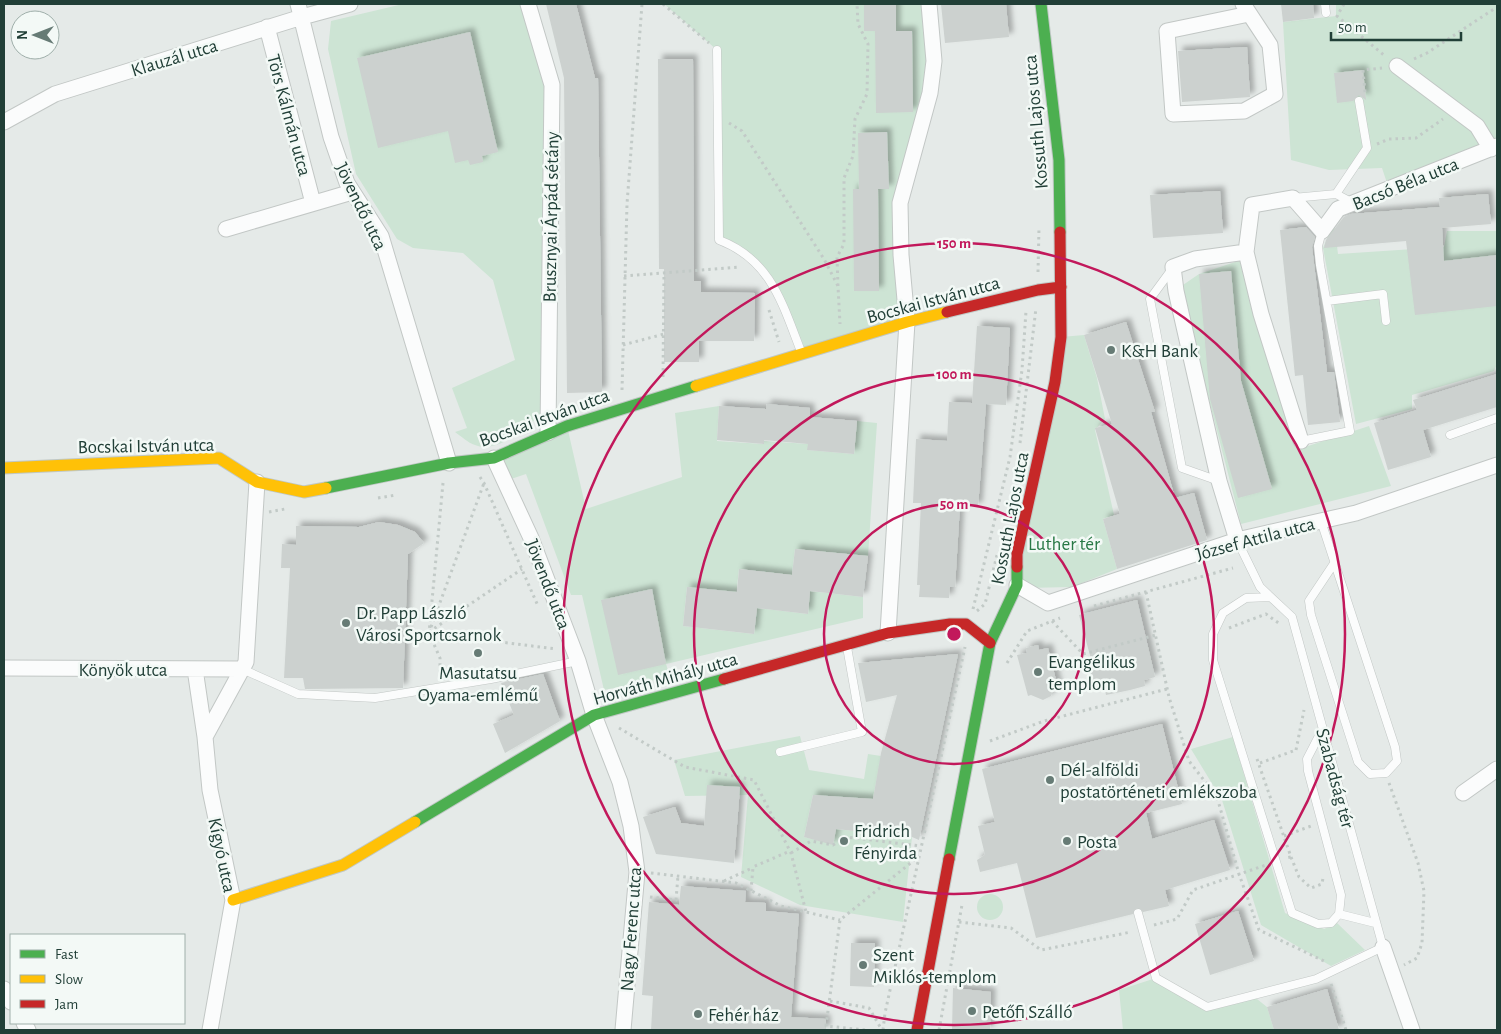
<svg xmlns="http://www.w3.org/2000/svg" width="1501" height="1034" font-family="'Alegreya Sans',sans-serif">
	<style>
		.green { fill: #cde4d4 }
		.building { fill: #ccd1cf; filter: url(#shadow) }
		.lines { fill: none; stroke-linecap: round; stroke-linejoin: round }
		.lane-casing { stroke: #c2c7c5; stroke-width: 9 }
		.street-casing { stroke: #c2c7c5; stroke-width: 17 }
		.fast-casing { stroke: #c0c8c5; stroke-width: 13 }
		.slow-casing { stroke: #c0c8c5; stroke-width: 13 }
		.jam-casing { stroke: #c0c8c5; stroke-width: 13 }
		.path { stroke: #c2cac7; stroke-width: 3; stroke-dasharray: 2.5 4; stroke-linecap: butt }
		.lane { stroke: #fbfcfc; stroke-width: 8 }
		.street { stroke: #fbfcfc; stroke-width: 15 }
		.fast { stroke: #4caf50; stroke-width: 11 }
		.slow { stroke: #ffc107; stroke-width: 11 }
		.jam { stroke: #c62828; stroke-width: 11 }
		.ring { fill: none; stroke: #c2185b; stroke-width: 2.5 }
		.poi-dot { fill: #667b75; stroke: #f3f9f6; stroke-width: 2 }
		.labels { text-anchor: middle; stroke-width: 5; stroke-linejoin: round; paint-order: stroke }
		.street-label { font-size: 19px; fill: #213f37; stroke: #f3f9f6 }
		.poi-label { font-size: 19px; fill: #213f37; stroke: #f3f9f6; text-anchor: start }
		.park-label { font-size: 19px; fill: #297946; stroke: #f3f9f6 }
		.centre { fill: #c2185b; stroke: #f3f9f6; stroke-width: 2.5 }
		.ring-label { font-size: 15px; text-anchor: middle; font-weight: bold; fill: #c2185b; stroke: #f3f9f6; stroke-width: 5; stroke-linejoin: round; paint-order: stroke }
	</style>
	<defs>
		<filter id="shadow"><feDropShadow dx="4.5" dy="-4.5" stdDeviation="2.5" flood-color="#0004"/></filter>
	</defs>
	<rect width="100%" height="100%" fill="#e5eae8"/>
	<path class="green" d="M403,4H528L552,85L548,404C537,422 498,455 475,445C468,443 461,436 455,432L467,428L452,388L515,360L493,280L463,253L413,248L397,239L356,174L328,49L331,21Z
		M664,4H929L934,61L900,203L907,322L803,355L776,289L748,254L719,240L717,50Z
		M1336,4H1497V146L1389,189L1382,168L1329,170L1291,160L1283,22L1336,16Z
		M1334,223L1338,254L1444,247L1447,231H1497V364L1494,371L1412,395V409L1356,424L1323,248Z
		M1241,260L1302,448L1369,426L1391,486L1241,524L1180,287L1199,274Z
		M1084,335L1097,378L1105,419L1095,430L1114,515L1103,519L1117,569L1072,587L1025,588L1017,554L1061,337Z
		M719,406L717,441L763,444L764,441L808,444V450L854,454L857,421L877,423L868,556L795,549L792,575L739,569L736,596L687,587L683,626L754,634L757,608L808,614L810,591L863,597V618L666,664L670,677L604,690L582,595H571L526,474L505,481L494,458L567,426L586,509L682,477L675,413Z
		M800,736L809,770L864,779L868,754L881,756L873,799L813,795L804,837L833,844L836,829L912,837L903,922L800,905L741,877L748,795L685,796L674,760Z
		M1233,737L1285,913L1324,929L1337,923L1365,950L1331,966L1261,925L1222,800L1191,749Z
		M977 907a13 13 0 1 1 26 0a13 13 0 1 1-26 0Z
		M1156,978L1207,1007L1252,995L1267,1007L1274,1030H1123L1119,990Z"/>
	<path class="building" d="M546,4H576L595,78H598L602,392L567,393L564,78Z
		M864,4H896V31H912L913,112L876,113L875,31H864Z
		M941,4H1006L1009,37L945,43Z
		M1281,4H1313L1314,18L1283,22Z
		M470,32L498,152L482,156L483,162L470,165L468,160L455,163L448,131L378,148L357,58Z
		M1247,47L1250,97L1182,102L1178,51Z
		M658,59H693L694,281H701V292L755,293L754,341H699V362H664V269H659Z
		M1363,70L1366,100L1359,95L1353,101L1337,103L1334,73Z
		M887,132L889,189H878L879,291H854L853,189H859L858,133Z
		M1220,191L1223,233L1153,238L1150,195Z
		M1488,194L1491,224L1442,228L1444,261L1497,255V306L1415,315L1406,241L1324,248L1326,240L1344,217L1351,214L1440,207L1439,198Z
		M1306,227L1315,237L1312,247L1327,372H1334L1340,422L1308,425L1303,375L1295,376L1280,230Z
		M1231,271L1241,381L1272,489L1238,498L1210,399L1199,274Z
		M1126,322L1155,412H1151L1175,498L1194,493L1207,540L1117,569L1103,519L1120,514L1095,428L1112,424L1084,335Z
		M977,326L1010,328L1006,405L986,404L978,507L960,505L955,587H950L949,598L919,597L920,585H917L921,503H913L916,439L947,441L949,402L972,403Z
		M1497,374V407L1423,430L1431,457L1388,470L1374,423L1417,410L1413,400Z
		M767,404L810,408V417L857,421L854,454L807,450L808,444L764,440V444L717,440L719,406L766,409Z
		M379,522L398,525L415,532L424,543L408,554L403,688L305,689L303,678H284L290,568H281L282,544L296,545V526L359,527Z
		M795,549L868,556L863,597L810,591L808,614L757,608L754,634L683,626L687,587L737,592L739,569L792,575Z
		M652,589L666,664L618,675L601,600Z
		M1137,600L1155,677L1144,680L1145,686L1130,690L1106,695L1105,690L1095,692L1087,660L1091,659L1079,615Z
		M1038,645L1039,650L1048,648L1058,688L1053,689L1051,696L1043,700L1031,695L1028,696L1017,655L1027,653L1026,648Z
		M958,654L919,840L912,837L836,829L833,845L804,837L813,795L873,799L881,753L897,695L866,702L858,663Z
		M543,674L560,721L505,753L493,724L514,715L501,683Z
		M1162,724L1182,804L1146,813L1152,839L1214,820L1230,870L1165,890L1169,906L1143,912L1137,908L1133,914L1036,938L1017,863L980,872L977,860L985,855L978,826L995,822L982,769Z
		M707,785L740,787L734,863L656,854L643,817L675,807L681,823L704,826Z
		M681,886L746,891L745,902L766,903V911L799,914L791,1017L826,1019V1030H651L653,996L642,995L649,902L679,905Z
		M1238,911L1254,961L1210,975L1195,924Z
		M851,943H875L874,987L850,986Z
		M953,988L991,992L990,1030H952Z
		M1327,989L1339,1030H1274L1267,1007Z"/>
	<g class="lines">
		<defs>
			<path id="lane" d="M1325,4L1326,13
				M717,50L719,240C772,260 783,306 802,354
				M1336,194L1367,148L1359,101
				M1293,198L1336,194L1353,203
				M1172,269L1150,299L1182,468L1219,481
				M1327,301L1383,294L1386,321
				M1450,435L1497,418
				M1301,441L1350,431L1320,265L1318,246L1322,231
				M1321,521L1395,747L1397,761L1386,773L1370,774L1358,762L1311,615L1309,601L1335,562
				M1270,597L1246,598L1223,613L1213,634V660L1292,913L1318,924L1331,923L1339,914L1341,895L1308,771L1307,759L1322,730
				M242,669L298,694L375,698L491,679L578,661
				M780,752L862,732L847,647
				M1138,913L1156,978L1207,1007L1316,979L1383,947L1292,617L1260,587L1237,540
				M1339,914L1375,923"/>
			<path id="street" d="M298,4L331,137L347,183L381,236L449,463
				M528,4L552,85L548,433
				M1243,4L1270,45L1275,94L1244,111L1173,114L1167,31L1249,14
				M267,27L313,203
				M1397,66L1477,126L1491,149
				M4,122L55,94L302,17L350,4
				M226,229L352,192
				M1301,441L1261,314L1246,252L1252,205L1293,198L1322,231L1338,209L1497,146
				M494,458L531,538L578,661L594,715L620,782L631,826L637,872L623,1030
				M1237,540L1219,481L1176,291L1173,267L1195,259L1246,252
				M1017,585L1048,603L1237,540L1356,513L1497,465
				M888,633L907,322L901,255L900,203L930,93L934,61L929,4
				M4,668L242,669
				M195,669L205,737
				M1463,793L1497,769
				M1383,947L1412,1030
				M4,989L11,1002
				M24,1023L28,1030
				M210,1030L233,900L210,790L205,737L246,662L257,482"/>
			<path id="fast" d="M1041,4L1059,160L1060,232
				M326,488L449,463L494,458L567,426L696,386
				M415,822L594,715L724,679
				M949,859L990,643L1017,585V567"/>
			<path id="slow" d="M696,386L907,322L947,312
				M4,468L219,458L257,482L304,492L326,488
				M233,900L343,865L415,822"/>
			<path id="jam" d="M947,312L1038,290L1061,287
				M1017,567V554L1055,382L1061,337L1060,232
				M724,679L888,633L950,624H966L990,643
				M917,1030L949,859"/>
		</defs>
		<use href="#lane" class="lane-casing"/>
		<use href="#street" class="street-casing"/>
		<use href="#fast" class="fast-casing"/>
		<use href="#slow" class="slow-casing"/>
		<use href="#jam" class="jam-casing"/>
		<path class="path" d="M663,4L709,43
			M1344,4L1337,16L1385,56
			M1414,59L1427,53L1497,7
			M1365,92L1363,70L1382,68
			M729,123L742,131L824,259L838,286L840,324
			M1377,144L1389,139L1416,138L1443,119
			M1038,272L1039,228
			M624,276L740,267
			M838,286L837,257L844,244V178L853,156L855,119L867,94L868,44L858,24L857,4
			M769,310L779,342
			M623,345L664,334
			M663,377L664,273
			M622,390L627,204L642,4
			M1020,443L1036,308
			M480,477L484,483L538,606
			M443,483L429,633L556,649
			M378,498L396,495
			M269,512L285,509
			M1146,592L1169,697L1189,761L1217,797L1239,874L1259,930L1324,961
			M1094,606L1233,568
			M973,609L1010,457L1022,370L1026,311
			M977,611L985,604L997,555
			M1052,621L1083,654L1156,635
			M431,627L484,483
			M1229,628L1266,614L1280,624
			M429,632L522,569
			M429,633L440,658V677
			M1007,663L1027,631L1060,618
			M619,728L685,767L754,780L791,853L806,912
			M990,741L1044,721L1167,689
			M1296,750L1304,710
			M1257,759L1291,857L1286,858
			M1260,763L1296,750
			M1389,783L1418,863L1424,891L1422,943L1417,958L1404,965
			M1284,836L1311,826
			M791,853L811,841L833,845L846,837L921,846
			M1291,857L1299,877L1311,888L1322,884L1323,878
			M651,873L736,883L781,906L840,920
			M724,881L752,868
			M751,891L753,867L790,851
			M650,897L676,900L678,876
			M959,922L1011,928L1041,950L1131,932
			M1154,925L1177,919L1193,890L1266,865
			M1331,984L1346,1030
			M830,1001L869,1008L882,1030
			M865,1030L826,1026L840,920L918,857
			M883,1030L885,1013L965,647
			M939,1030L962,905"/>
		<use href="#lane" class="lane"/>
		<use href="#street" class="street"/>
		<use href="#fast" class="fast"/>
		<use href="#slow" class="slow"/>
		<use href="#jam" class="jam"/>
	</g>
	<g class="ring">
		<circle cx="954" cy="634" r="130"/>
		<circle cx="954" cy="634" r="260"/>
		<circle cx="954" cy="634" r="391"/>
	</g>
	<g class="poi-dot">
		<circle cx="1111" cy="350" r="5"/>
		<circle cx="346" cy="623" r="5"/>
		<circle cx="478" cy="653" r="5"/>
		<circle cx="1038" cy="672" r="5"/>
		<circle cx="1050" cy="780" r="5"/>
		<circle cx="844" cy="841" r="5"/>
		<circle cx="1067" cy="841" r="5"/>
		<circle cx="863" cy="965" r="5"/>
		<circle cx="972" cy="1011" r="5"/>
		<circle cx="698" cy="1014" r="5"/>
	</g>
	<g class="labels">
		<g class="street-label">
			<text transform="translate(174 57) rotate(-17)" y="7">Klauzál utca</text>
			<text transform="translate(290 115) rotate(75)" y="7">Törs Kálmán utca</text>
			<text transform="translate(1035 122) rotate(-95)" y="7">Kossuth Lajos utca</text>
			<text transform="translate(1405 183) rotate(-22)" y="7">Bacsó Béla utca</text>
			<text transform="translate(362 206) rotate(64)" y="7">Jövendő utca</text>
			<text transform="translate(550 217) rotate(-89)" y="7">Brusznyai Árpád sétány</text>
			<text transform="translate(933 299) rotate(-15)" y="7">Bocskai István utca</text>
			<text transform="translate(544 417) rotate(-20)" y="7">Bocskai István utca</text>
			<text transform="translate(146 445) rotate(-1)" y="7">Bocskai István utca</text>
			<text transform="translate(1009 518) rotate(-79)" y="7">Kossuth Lajos utca</text>
			<text transform="translate(1255 538) rotate(-15)" y="7">József Attila utca</text>
			<text transform="translate(549 584) rotate(69)" y="7">Jövendő utca</text>
			<text x="123" y="676">Könyök utca</text>
			<text transform="translate(665 678) rotate(-16)" y="7">Horváth Mihály utca</text>
			<text transform="translate(1336 778) rotate(75)" y="7">Szabadság tér</text>
			<text transform="translate(223 855) rotate(78)" y="7">Kígyó utca</text>
			<text transform="translate(630 929) rotate(-86)" y="7">Nagy Ferenc utca</text>
		</g>
		<g class="poi-label">
			<text x="1121" y="357">K&amp;H Bank</text>
			<text x="356" y="619">Dr. Papp László<tspan x="356" dy="22">Városi Sportcsarnok</tspan></text>
			<text x="1048" y="668">Evangélikus<tspan x="1048" dy="22">templom</tspan></text>
			<text x="478" y="679" text-anchor="middle">Masutatsu<tspan x="478" dy="22">Oyama-emlémű</tspan></text>
			<text x="1060" y="776">Dél-alföldi<tspan x="1060" dy="22">postatörténeti emlékszoba</tspan></text>
			<text x="854" y="837">Fridrich<tspan x="854" dy="22">Fényirda</tspan></text>
			<text x="1077" y="848">Posta</text>
			<text x="873" y="961">Szent<tspan x="873" dy="22">Miklós-templom</tspan></text>
			<text x="982" y="1018">Petőfi Szálló</text>
			<text x="708" y="1021">Fehér ház</text>
		</g>
		<g class="park-label">
			<text x="1064" y="550">Luther tér</text>
		</g>
	</g>
	<circle cx="954" cy="634" r="8" class="centre"/>
	<g class="ring-label">
		<text x="954" y="248">150 m</text>
		<text x="954" y="379">100 m</text>
		<text x="954" y="509">50 m</text>
	</g>
	<rect width="1501" height="1034" fill="none" stroke="#213f37" stroke-width="10"/>
	<rect x="10" y="934" width="175" height="90" fill="#f3f9f6" stroke="#9fafaa"/>
	<rect x="20" y="950" width="25" height="8" fill="#4caf50" stroke="#9fafaa"/>
	<text x="55" y="959" font-size="15" fill="#213f37">Fast</text>
	<rect x="20" y="975" width="25" height="8" fill="#ffc107" stroke="#9fafaa"/>
	<text x="55" y="984" font-size="15" fill="#213f37">Slow</text>
	<rect x="20" y="1000" width="25" height="8" fill="#c62828" stroke="#9fafaa"/>
	<text x="55" y="1009" font-size="15" fill="#213f37">Jam</text>
	<g transform="translate(35 35) rotate(270)"><circle r="24" fill="#f3f9f6" stroke="#9fafaa"/>
	<path d="M0-4L9 19L0 12L-9 19Z" fill="#667b75"/>
	<text y="-8" font-size="14" font-weight="bold" text-anchor="middle" fill="#213f37">N</text>
	</g>
	<path d="M1331 32v8h130v-8" fill="none" stroke="#213f37" stroke-width="2.5"/>
	<text x="1338" y="32" font-size="15" fill="#213f37" stroke="#f3f9f6" stroke-width="4" paint-order="stroke">50 m</text>
</svg>
